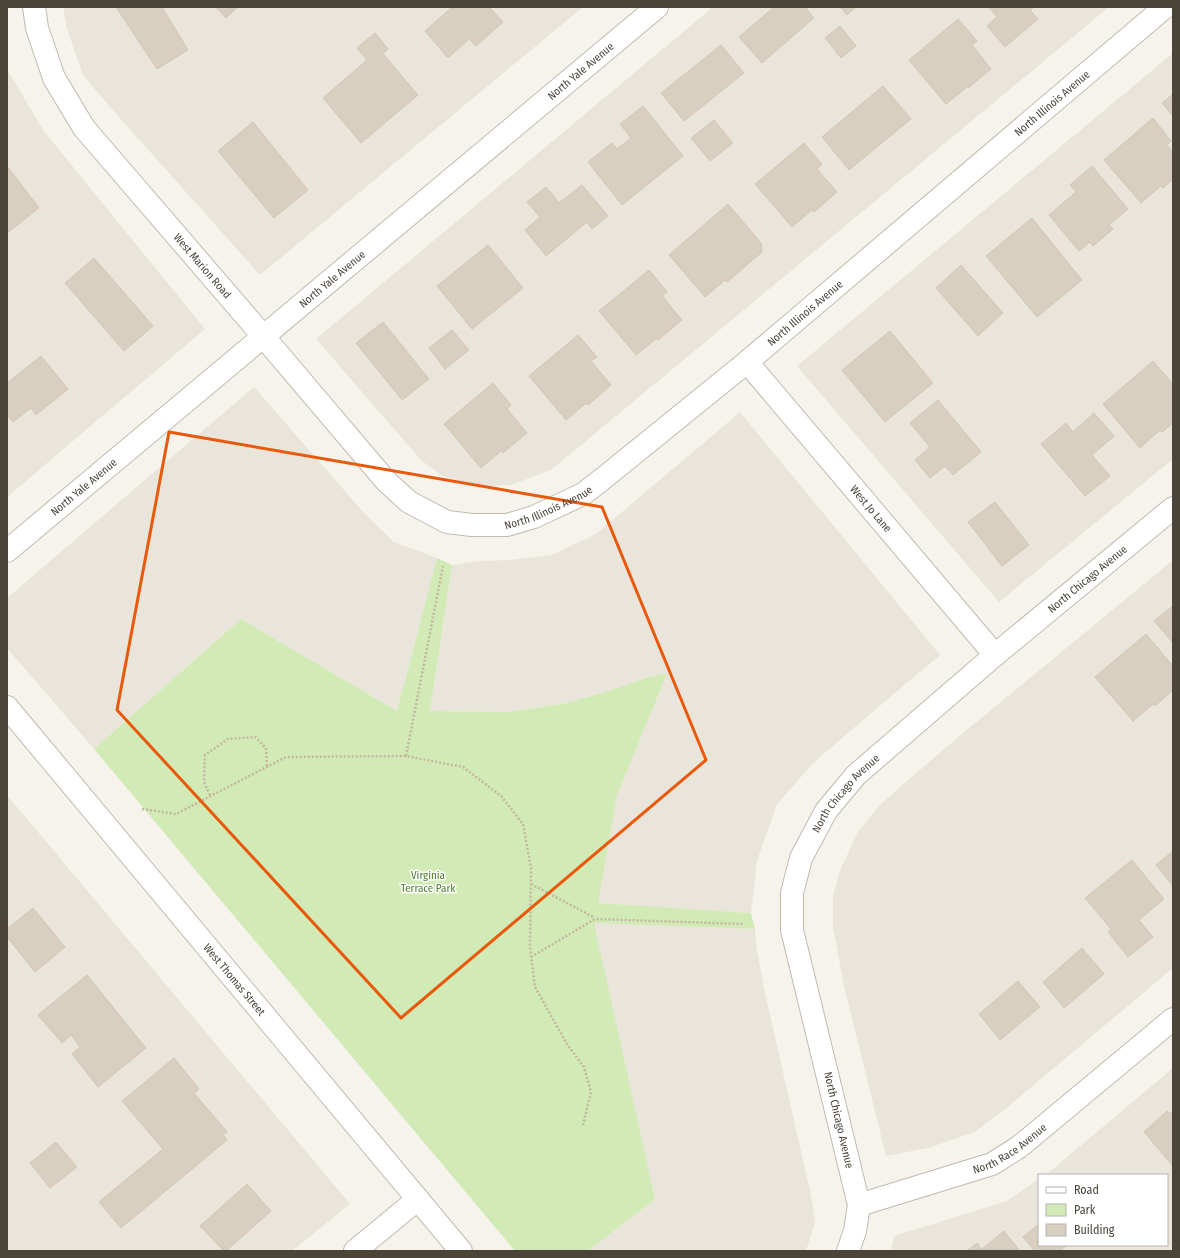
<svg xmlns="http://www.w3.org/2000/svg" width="1180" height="1258" font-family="'Fira Sans Condensed',sans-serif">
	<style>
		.residential { fill: #eae5da }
		.green { fill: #d2eab5 }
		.building { fill: #d8cfc1; stroke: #d3c7b4 }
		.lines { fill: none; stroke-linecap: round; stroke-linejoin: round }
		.minor-casing { stroke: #c2bbae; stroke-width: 24 }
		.path { stroke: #c4b79f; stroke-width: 2.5; stroke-dasharray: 2 2; stroke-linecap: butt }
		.minor { stroke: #fff; stroke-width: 22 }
		.marked { fill: none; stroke: #e8590c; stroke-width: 3; stroke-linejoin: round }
		.labels { text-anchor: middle; stroke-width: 3; stroke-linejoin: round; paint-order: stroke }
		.street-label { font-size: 11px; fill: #4b4439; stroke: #fff }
		.park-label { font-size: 11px; fill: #4a7f2a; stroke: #fff }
	</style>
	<rect width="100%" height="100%" fill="#f6f3ec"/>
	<path class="residential" d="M63,7H583L260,275L110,107L83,75L67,29Z
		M713,7H1109L551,470L511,485L474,486L441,475L421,460L316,339Z
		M1173,53V459L999,602L797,366Z
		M7,69L43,130L205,329L7,497Z
		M254,387L364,513L394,542L437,558L397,711L241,619L94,749L7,648V598Z
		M740,412L940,655L816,760L777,804L757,861L751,913L594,903L617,795L666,673L649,677L605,692L566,703L510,712L430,711L452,565L479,561L511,560L552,555L596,534Z
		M1173,560V968L1004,1110L975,1132L928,1148L886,1156L844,986L833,927V896L840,871L857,833L880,805L898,789L957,738Z
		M7,795L350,1204L292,1251H7Z
		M593,923L755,929L757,950L765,993L811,1195L815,1222L806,1251H588L655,1199Z
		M1173,1068V1251H891L894,1236L1007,1201L1039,1179V1245H1167V1175H1044L1054,1168Z"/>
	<path class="green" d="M437,558L452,565L430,711L510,712L566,703L605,692L649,677L667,673L617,795L598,903L751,913L755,929L594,923L655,1199L588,1251H515L94,749L241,619L397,711Z"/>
	<path class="building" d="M116,7H162L188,50L157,69Z
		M216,7H238L226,18Z
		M452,7H489L503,22L476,46L469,39L448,58L425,31Z
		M774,7H805L814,18L762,63L739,37Z
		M840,7H856L847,15Z
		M989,7H1034L1030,10L1038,19L1005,47L987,26L997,17Z
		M958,19L977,41L972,45L991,69L968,88L967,87L946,104L909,60Z
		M840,26L856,46L841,58L825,38Z
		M375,33L388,49L383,54L418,95L361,143L323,98L367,60L357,48Z
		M721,45L744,73L684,121L661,93Z
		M883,86L911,119L849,170L822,137Z
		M1173,94V116L1162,103Z
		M643,106L683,156L622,205L588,162L612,143L617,149L631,138L620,124Z
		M1153,118L1171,141L1167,145L1173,152V179L1163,188L1161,186L1141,203L1104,160Z
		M714,120L733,143L710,161L691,138Z
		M253,122L308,190L274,218L218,151Z
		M804,143L822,164L817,169L837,192L814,212L812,210L792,227L755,184Z
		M7,166L39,208L7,233Z
		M1092,166L1128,209L1109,225L1113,229L1093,246L1090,242L1079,251L1049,215L1076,192L1070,185Z
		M582,185L608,216L592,229L587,222L546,256L525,230L540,217L527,202L546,187L559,203Z
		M728,204L761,243L762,252L727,282L725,280L705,297L669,255Z
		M1032,218L1082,280L1037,317L986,256Z
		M488,245L523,288L472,329L437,286Z
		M94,258L153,326L124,351L65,283Z
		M961,265L1003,313L978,336L936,288Z
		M649,270L667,292L662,296L682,320L658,340L657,338L636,355L599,311Z
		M383,322L429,379L402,400L356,343Z
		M452,330L469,350L445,369L429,348Z
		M890,331L933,383L885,422L842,370Z
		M578,335L597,357L591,361L611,385L588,405L586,403L566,420L529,376Z
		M41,356L68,389L36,415L31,408L13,422L7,415V383Z
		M1153,361L1173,384V423L1162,432L1160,430L1140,448L1103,404Z
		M493,383L511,405L507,409L527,433L503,453L501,451L481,468L444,424Z
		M938,400L981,452L953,475L945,466L930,478L915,460L930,447L910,423Z
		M1094,413L1114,436L1092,455L1110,476L1085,496L1041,444L1066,423L1073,432Z
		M995,502L1029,545L1002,566L968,522Z
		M1173,606V643L1154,621Z
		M1146,634L1173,666V690L1155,706L1153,704L1133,721L1095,677Z
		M1173,851V886L1156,865Z
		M1132,860L1164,899L1139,920L1153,937L1128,957L1108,932L1111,929L1085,898Z
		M33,908L65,947L35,972L7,937V929Z
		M1082,948L1104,974L1064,1008L1043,982Z
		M87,975L146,1048L98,1087L72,1054L80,1047L71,1035L62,1043L38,1015Z
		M1018,981L1040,1007L1000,1040L979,1014Z
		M174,1058L199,1089L194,1093L227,1132L223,1135L227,1140L121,1228L99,1202L163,1149L122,1101Z
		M1167,1111L1169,1114L1173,1111V1166L1144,1132Z
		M56,1142L77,1167L50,1188L30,1163Z
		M247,1184L271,1211L226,1251H224L200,1226Z
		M1039,1224V1245H1067L1060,1251H1035L1023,1237Z
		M1004,1231L1020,1251H967L977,1243L982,1249Z"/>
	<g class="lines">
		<defs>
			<g id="minor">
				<path id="s1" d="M34,7L37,28L54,78L84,128L263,336L386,481L409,502L447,522L472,525H507L534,517L583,494L600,481L747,362L1165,7"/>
				<path id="s2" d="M747,362L995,655"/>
				<path id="s3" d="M7,551L657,7"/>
				<path id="s4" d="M7,707L461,1251"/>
				<path id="s5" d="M859,1205L992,1164L1019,1147L1173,1019"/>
				<path d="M355,1251L418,1199"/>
				<path id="s6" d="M848,1251L855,1231L859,1205L792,930V893L801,858L826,811L856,775L995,655L1173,508"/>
			</g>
		</defs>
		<use href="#minor" class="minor-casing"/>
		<path class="path" d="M406,756L443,566
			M210,795L204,782L205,755L228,739L255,737L266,748L267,767
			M142,809L176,814L286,757L406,756L463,767L501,796L523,824L531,868L530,947L535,987L567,1044L584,1067L591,1092L583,1125
			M531,884L595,918
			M531,957L595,919L744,924"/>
		<use href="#minor" class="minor"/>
	</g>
	<path class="marked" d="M169,432L602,507L706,760L401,1018L117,710Z"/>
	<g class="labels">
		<g class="street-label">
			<text dy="4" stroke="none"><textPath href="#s3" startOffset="748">North Yale Avenue</textPath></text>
			<text dy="4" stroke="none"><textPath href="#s1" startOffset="1424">North Illinois Avenue</textPath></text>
			<text dy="4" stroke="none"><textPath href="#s1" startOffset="314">West Marion Road</textPath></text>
			<text dy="4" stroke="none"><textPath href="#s3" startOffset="424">North Yale Avenue</textPath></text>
			<text dy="4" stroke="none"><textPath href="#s1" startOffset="1100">North Illinois Avenue</textPath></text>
			<text dy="4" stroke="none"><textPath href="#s3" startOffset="100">North Yale Avenue</textPath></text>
			<text dy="4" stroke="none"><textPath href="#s1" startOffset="776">North Illinois Avenue</textPath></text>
			<text dy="4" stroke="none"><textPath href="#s2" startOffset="192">West Jo Lane</textPath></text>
			<text dy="4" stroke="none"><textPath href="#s6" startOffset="807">North Chicago Avenue</textPath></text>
			<text dy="4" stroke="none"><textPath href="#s6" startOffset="483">North Chicago Avenue</textPath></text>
			<text dy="4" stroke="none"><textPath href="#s4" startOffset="355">West Thomas Street</textPath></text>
			<text transform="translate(839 1120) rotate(77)" y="4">North Chicago Avenue</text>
			<text dy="4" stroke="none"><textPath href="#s5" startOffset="162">North Race Avenue</textPath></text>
		</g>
		<g class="park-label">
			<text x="428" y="879">Virginia<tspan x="428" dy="13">Terrace Park</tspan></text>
		</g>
	</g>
	<rect width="1180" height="1258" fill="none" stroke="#4b4439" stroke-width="16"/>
	<rect x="1038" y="1174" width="130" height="72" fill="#ffffff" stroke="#b7b4b0"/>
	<rect x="1046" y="1187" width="20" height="6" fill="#ffffff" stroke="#b7b4b0"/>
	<text x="1074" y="1194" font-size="12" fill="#4b4439">Road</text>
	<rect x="1046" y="1204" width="20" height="12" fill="#d2eab5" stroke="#b7b4b0"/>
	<text x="1074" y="1214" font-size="12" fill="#4b4439">Park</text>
	<rect x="1046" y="1224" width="20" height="12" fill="#d8cfc1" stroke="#b7b4b0"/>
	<text x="1074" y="1234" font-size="12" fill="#4b4439">Building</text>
</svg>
